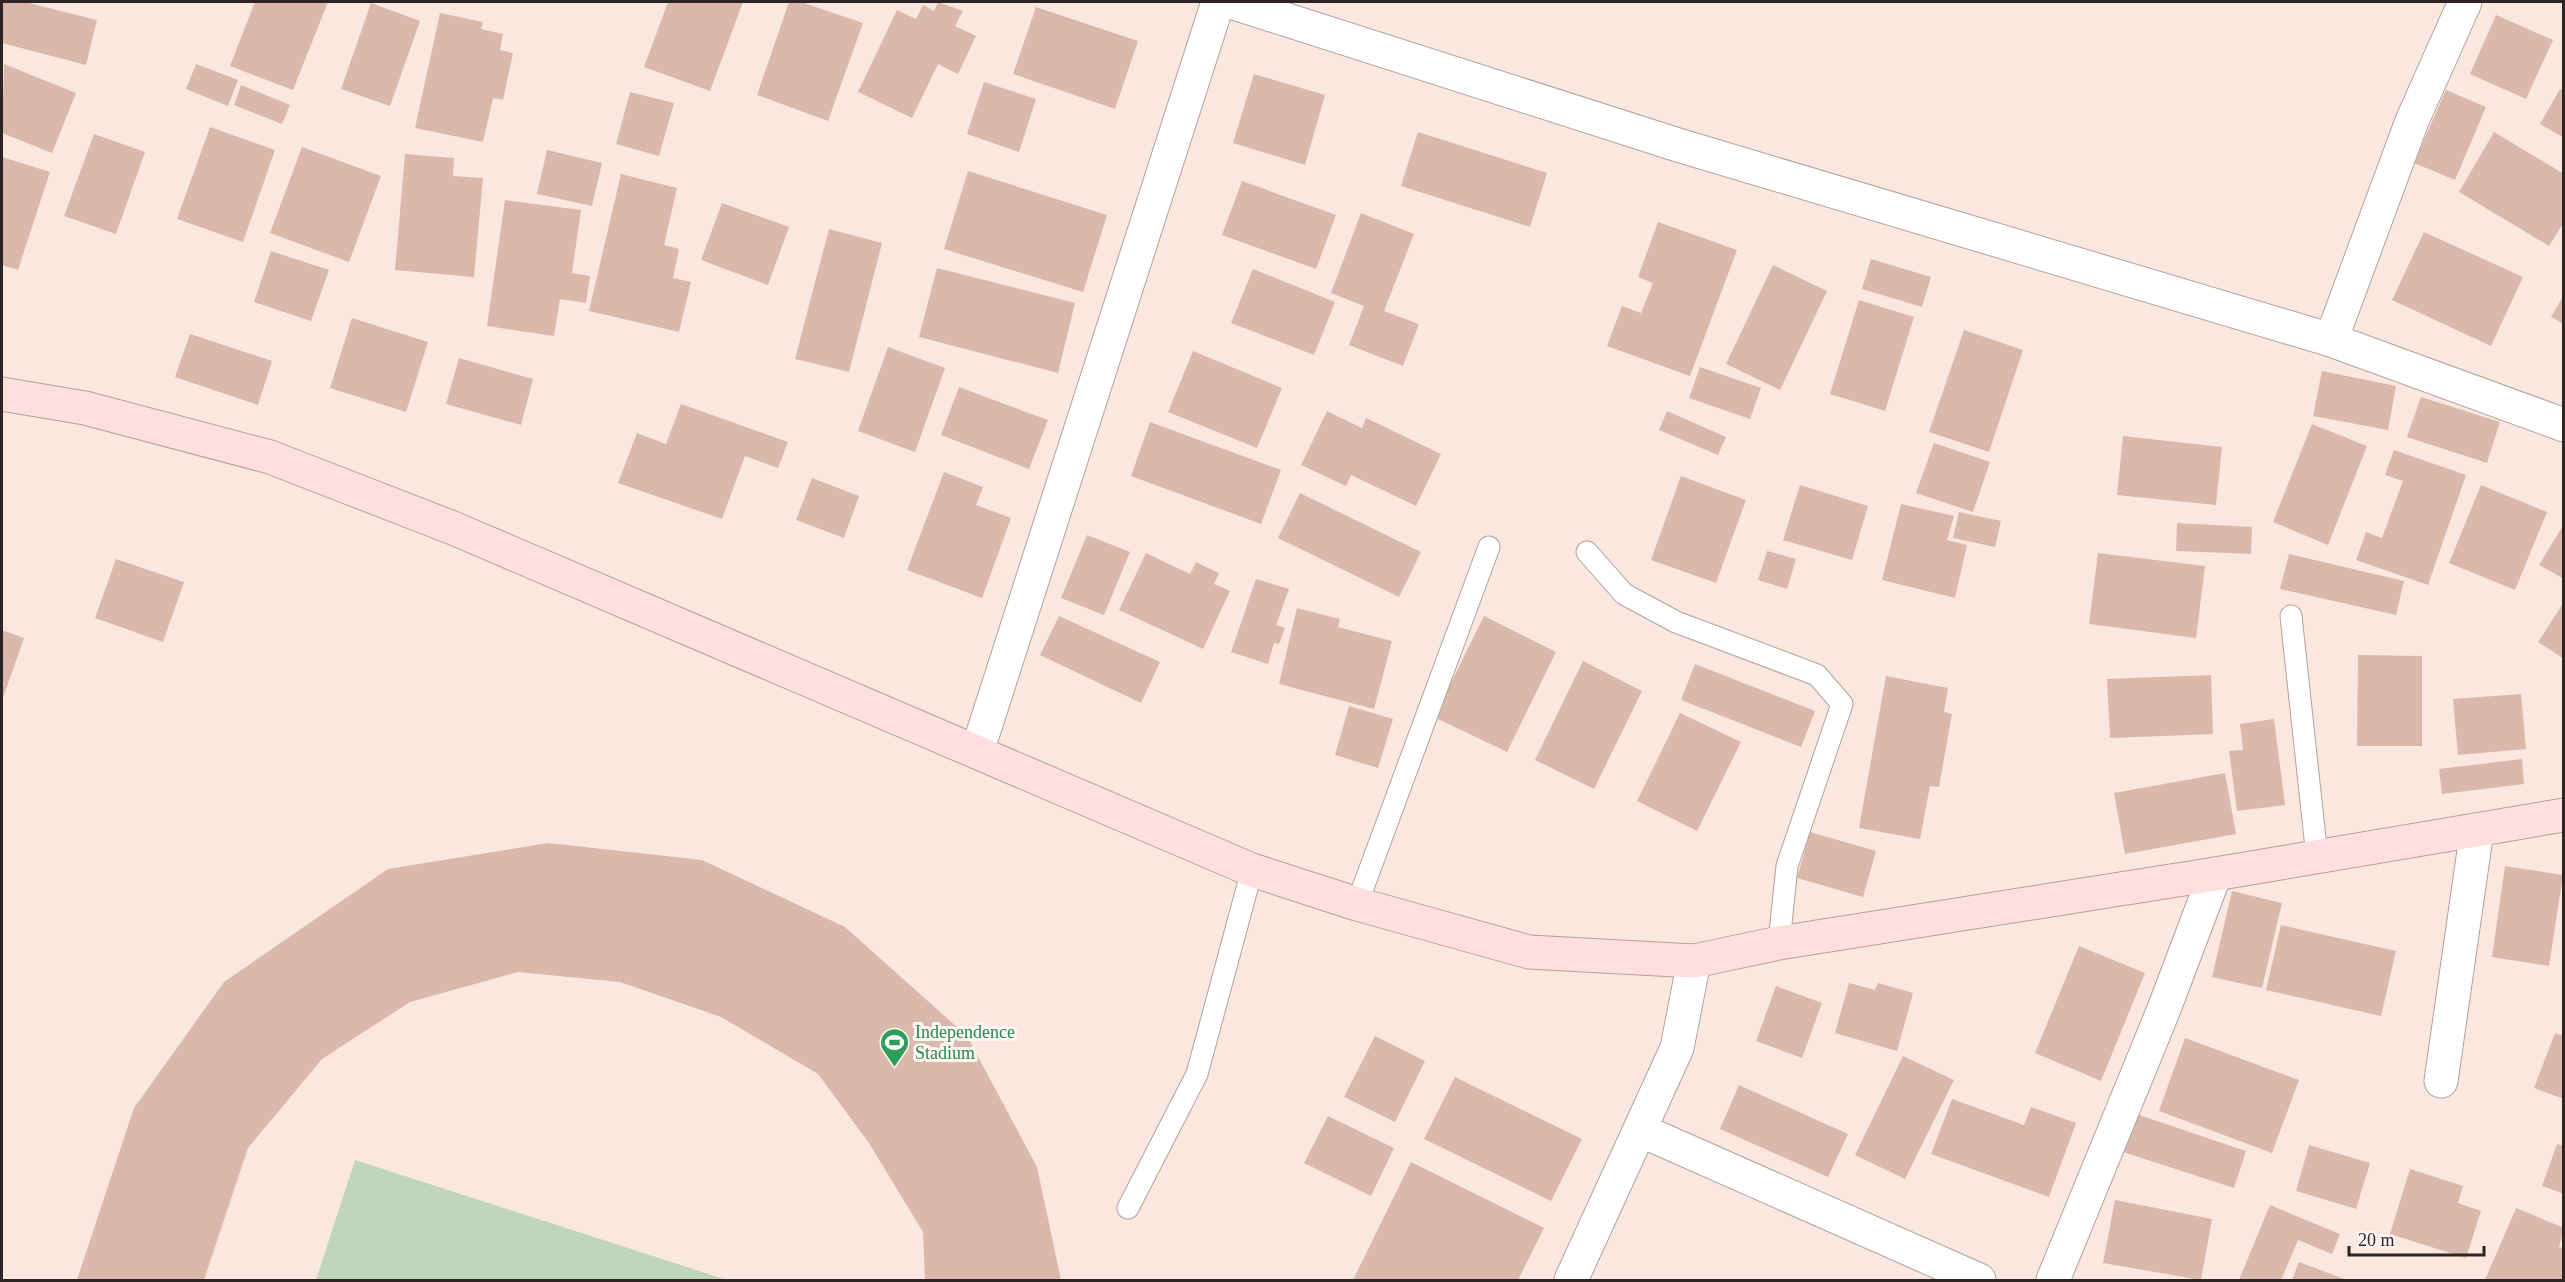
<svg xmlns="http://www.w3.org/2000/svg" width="2565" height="1282" font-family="Georgia,serif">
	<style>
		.green { fill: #bfd5bc }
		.building { fill: #dbb8ac }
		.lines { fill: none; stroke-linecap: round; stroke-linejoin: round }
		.lane-casing { stroke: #b3a19b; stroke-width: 23 }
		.street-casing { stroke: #b3a19b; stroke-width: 35 }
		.secondary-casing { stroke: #b3a19b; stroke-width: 35 }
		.lane { stroke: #fff; stroke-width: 21 }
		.street { stroke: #fff; stroke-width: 33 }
		.secondary { stroke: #ffdede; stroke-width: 33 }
		.labels { text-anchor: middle; stroke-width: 6; stroke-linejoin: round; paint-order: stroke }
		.leisure-label { font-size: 18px; fill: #27864d; stroke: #fef7f4; text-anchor: start }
	</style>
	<rect width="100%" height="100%" fill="#fae7e0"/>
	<path class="green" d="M355,1160L727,1280H316Z"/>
	<path class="building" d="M2,2H25L97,20L86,65L2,43Z
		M255,2H328L293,90L230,66Z
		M668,2H743L710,91L644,67Z
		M789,2H801L863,23L828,121L757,95Z
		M938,2L963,11L955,26L976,36L958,74L938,64L912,118L858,92L897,10L916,19L923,5L934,11Z
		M371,3L420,21L390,106L341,89Z
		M1036,7L1138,41L1115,109L1013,74Z
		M440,13L483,22L481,29L503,34L500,50L513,53L503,100L493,98L483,142L415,128Z
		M2496,15L2553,40L2526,99L2470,74Z
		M4,64L76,93L52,153L2,133Z
		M196,64L238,80L228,106L186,89Z
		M1254,74L1325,95L1305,165L1233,143Z
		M984,82L1036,99L1019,152L967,134Z
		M241,85L290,105L282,124L234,105Z
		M2560,89L2564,91V138L2540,124Z
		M2446,90L2486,107L2455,180L2414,163Z
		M630,92L674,103L659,156L616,144Z
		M210,127L275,150L243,242L177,219Z
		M1418,132L1547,173L1530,227L1401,186Z
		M2494,132L2564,174V222L2549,246L2459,192Z
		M94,134L145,152L116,234L64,216Z
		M302,147L381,176L349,262L270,233Z
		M547,150L602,163L592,206L537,194Z
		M405,154L454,158L453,176L483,178L474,277L395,270Z
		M2,157L50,172L18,270L2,265Z
		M968,171L1107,215L1083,292L944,249Z
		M621,174L677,188L664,245L679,249L673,278L691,282L679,332L589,311Z
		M1242,181L1336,215L1316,269L1222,235Z
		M505,200L581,210L572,273L590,276L586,303L560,299L554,336L487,326Z
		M722,203L789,227L768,285L701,260Z
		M1361,213L1414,234L1384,311L1419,324L1403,366L1349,345L1364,306L1331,293Z
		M1658,222L1737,250L1690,376L1607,346L1622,306L1641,313L1653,283L1638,277Z
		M829,229L882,243L849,372L795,359Z
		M2424,232L2523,277L2491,346L2392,300Z
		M271,251L329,270L311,321L254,302Z
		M1871,259L1931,277L1922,307L1862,289Z
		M1773,265L1827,291L1780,390L1726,364Z
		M937,268L1075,303L1058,373L919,337Z
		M1253,269L1335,302L1314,355L1231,323Z
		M2564,295V324L2551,317Z
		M1859,300L1914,317L1885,411L1830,394Z
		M352,318L428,342L406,412L330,388Z
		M1964,330L2023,350L1989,452L1929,432Z
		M190,334L272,361L258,405L175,377Z
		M888,347L945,368L915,452L858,431Z
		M1193,351L1282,388L1257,448L1168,412Z
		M459,358L533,379L521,425L446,404Z
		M1700,367L1761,388L1750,419L1689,398Z
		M2322,371L2396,386L2388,430L2313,416Z
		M959,387L1048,420L1029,469L941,435Z
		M2421,397L2500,422L2487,463L2407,437Z
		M681,404L788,442L778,468L745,456L722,519L618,483L637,433L666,444Z
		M1327,411L1362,428L1366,418L1441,454L1416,506L1351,475L1346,486L1301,465Z
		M1667,411L1726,437L1718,455L1659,430Z
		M1150,422L1281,470L1261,524L1131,476Z
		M2312,424L2367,446L2328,545L2273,522Z
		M2123,436L2222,447L2216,505L2117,495Z
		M1934,443L1990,462L1973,512L1916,493Z
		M2394,450L2466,475L2428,585L2356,560L2366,532L2382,538L2403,481L2385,475Z
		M944,472L983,487L976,505L1011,518L982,598L907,570Z
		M1681,476L1746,500L1716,583L1651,560Z
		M812,478L859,496L844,538L796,520Z
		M1800,485L1868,506L1852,560L1783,540Z
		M2481,485L2547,512L2515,590L2449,563Z
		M1300,493L1421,552L1399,597L1278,538Z
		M1901,504L1954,516L1947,540L1967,545L1955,598L1882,580Z
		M1959,512L2001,521L1995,547L1953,538Z
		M2177,523L2252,527L2251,554L2176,551Z
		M2564,524V579L2539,565Z
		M1087,535L1130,552L1104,615L1061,598Z
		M1767,551L1796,559L1787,589L1758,580Z
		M1146,553L1190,574L1196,562L1219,573L1214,584L1230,591L1203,649L1119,610Z
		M2098,553L2205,566L2196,638L2089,624Z
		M2289,554L2404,581L2396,615L2280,589Z
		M116,559L184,582L163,642L95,618Z
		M1256,579L1289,589L1276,625L1285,628L1279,644L1274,643L1268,664L1231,652Z
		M2564,602V659L2538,642Z
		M1297,608L1340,619L1338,627L1392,641L1374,709L1279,684Z
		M1059,616L1160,662L1141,703L1040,655Z
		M1484,616L1556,652L1507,752L1434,717Z
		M2,630L24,638L2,701Z
		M2358,655L2422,656V746H2357Z
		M1583,661L1642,691L1594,789L1535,760Z
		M1695,664L1815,711L1801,747L1681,700Z
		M2211,675L2213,734L2110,738L2107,679Z
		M1886,676L1948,688L1944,712L1952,714L1939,787L1930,786L1920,839L1859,828Z
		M2521,694L2526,749L2458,755L2453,699Z
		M1349,706L1393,719L1378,768L1335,755Z
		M1680,713L1741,742L1697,831L1637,801Z
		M2274,719L2285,805L2237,811L2229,751L2243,750L2240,724Z
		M2522,759L2524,784L2442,794L2439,769Z
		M2225,773L2236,834L2125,854L2114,793Z
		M1810,832L1876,851L1863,897L1797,878Z
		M548,843L702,860L845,927L967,1036L1037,1167L1061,1280H925L923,1232L869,1143L818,1074L721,1017L620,982L518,972L410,1002L322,1059L248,1148L204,1280H77L134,1108L224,982L388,869Z
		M2505,866L2563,875L2549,966L2492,957Z
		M2232,891L2282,903L2262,988L2212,977Z
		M2281,925L2396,951L2381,1016L2266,990Z
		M2079,946L2145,973L2101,1081L2035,1053Z
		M1849,983L1875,990L1878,983L1913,993L1897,1051L1835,1033Z
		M1776,986L1822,1003L1802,1058L1756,1041Z
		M2555,1033L2564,1036V1099L2534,1088Z
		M1375,1036L1425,1061L1395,1122L1344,1097Z
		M2185,1038L2299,1080L2272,1153L2159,1111Z
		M1903,1056L1954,1080L1905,1179L1855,1155Z
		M1455,1077L1582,1139L1551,1201L1424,1139Z
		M1739,1085L1848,1134L1828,1177L1720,1129Z
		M1952,1099L2024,1125L2031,1107L2076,1123L2049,1197L1931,1154Z
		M2127,1111L2246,1151L2234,1188L2114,1149Z
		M1328,1116L1394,1148L1371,1196L1304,1163Z
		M2557,1144L2564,1146V1194L2542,1186Z
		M2309,1145L2370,1163L2356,1209L2296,1191Z
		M1411,1162L1544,1228L1518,1280H1353Z
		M2410,1169L2463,1186L2458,1203L2481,1211L2466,1258L2390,1234Z
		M2115,1200L2212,1219L2201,1280L2103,1263Z
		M2270,1205L2340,1234L2332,1254L2298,1240L2281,1280H2239Z
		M2516,1208L2564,1228L2559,1247L2564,1249V1280H2485Z
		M2299,1262L2347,1280H2292Z"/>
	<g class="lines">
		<defs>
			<path id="lane" d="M1587,552L1624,594L1676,622L1817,675L1842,704L1787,866L1779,943
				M2291,616L2317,857
				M1357,904L1489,547
				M1128,1208L1197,1074L1252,870"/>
			<path id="street" d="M1231,2L1678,145L2331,340L2564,425
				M2331,340L2412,121L2465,2
				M977,752L1218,2
				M2441,1081L2477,830
				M1640,1130L1979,1280
				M1571,1280L1677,1048L1694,961
				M2053,1280L2164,1009L2215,874"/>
			<path id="secondary" d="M2,394L85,408L270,457L453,528L1252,870L1357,904L1529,952L1694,961L1779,943L2215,874L2564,815"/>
		</defs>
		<use href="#lane" class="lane-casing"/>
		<use href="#street" class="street-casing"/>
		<use href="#secondary" class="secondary-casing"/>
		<use href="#lane" class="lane"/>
		<use href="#street" class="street"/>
		<use href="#secondary" class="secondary"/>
	</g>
	<defs>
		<symbol id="stadium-pin" viewBox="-11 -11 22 30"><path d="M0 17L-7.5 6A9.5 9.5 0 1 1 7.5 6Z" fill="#2e9e5b" stroke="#fef7f4"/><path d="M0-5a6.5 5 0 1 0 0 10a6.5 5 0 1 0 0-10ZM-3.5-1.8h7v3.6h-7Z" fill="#fff"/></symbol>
	</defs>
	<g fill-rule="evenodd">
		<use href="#stadium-pin" x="878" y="1026" width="33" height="45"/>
	</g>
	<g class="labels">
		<g class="leisure-label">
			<text x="915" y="1038">Independence<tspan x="915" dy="21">Stadium</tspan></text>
		</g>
	</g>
	<rect width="2565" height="1282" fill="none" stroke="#2c2523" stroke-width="6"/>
	<path d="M2349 1246v9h135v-9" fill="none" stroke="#2c2523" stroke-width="3"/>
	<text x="2358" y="1246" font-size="18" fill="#2c2523" stroke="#fef7f4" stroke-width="4.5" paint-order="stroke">20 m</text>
</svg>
